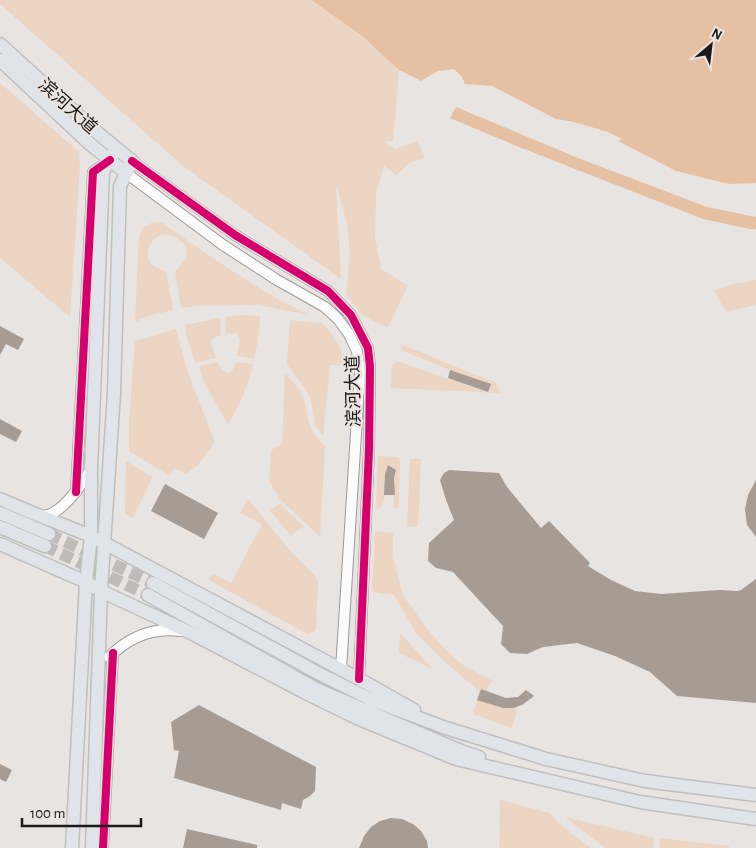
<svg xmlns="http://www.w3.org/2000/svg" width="756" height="848" font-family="'Alegreya Sans','Noto Sans SC',sans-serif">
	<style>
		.green { fill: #ecd5c3 }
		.water { fill: #e6c0a2 }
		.building { fill: #a79c93 }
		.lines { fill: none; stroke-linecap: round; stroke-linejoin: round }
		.major-tunnel { stroke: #bebbba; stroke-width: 12; stroke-dasharray: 12 6; stroke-linecap: butt }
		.minor-casing { stroke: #9d9a98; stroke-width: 12 }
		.major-casing { stroke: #c0bfbe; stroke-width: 15 }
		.minor { stroke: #fbfbfb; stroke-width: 10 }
		.major { stroke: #e0e4e8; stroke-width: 12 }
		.cycleway-casing { stroke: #eae3df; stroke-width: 11 }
		.cycleway { stroke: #d6006c; stroke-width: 8 }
		.labels { text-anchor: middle; stroke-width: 4.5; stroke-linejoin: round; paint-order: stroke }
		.street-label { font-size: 18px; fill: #1c1918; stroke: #eae3df }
	</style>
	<rect width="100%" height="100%" fill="#e7e4e2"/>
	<path class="green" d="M0,0H311L361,35L399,70L393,141L384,142L395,149L417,141L425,158L409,163L397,175L384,166L376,194L375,237L381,269L408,286L388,328L362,315L346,294L350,255L347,223L338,190L336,186L341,279L183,166L0,4Z
		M0,83L78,151L80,165L70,317L0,258Z
		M153,222L162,223C210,256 257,290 309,315L258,305L196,306L181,308L175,271C182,265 189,257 186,248C185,244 181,241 178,239C158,222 136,254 155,267C158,269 163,270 166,271L173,310L148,316L135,322L139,236L144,227Z
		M756,280V305L726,312L714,290L734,284Z
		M242,315L260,316L258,339L254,359L237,356L240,340L237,334L232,333L226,334L225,317Z
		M220,318L221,335L215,337L211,341L212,346L216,358L195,363L186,335L185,325Z
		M290,320L322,323L331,333L341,350L343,365H330L323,436L315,424L312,404L308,393L287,364Z
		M176,329L189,376L215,442L198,465L186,474L174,468L170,476L129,451V422L135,341Z
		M403,345L496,383L500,393L391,388L392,365L395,362H400L487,392L490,384L450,370L401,350Z
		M218,362L222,370L229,374L234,368L236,362L253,364C248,387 239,405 228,425L204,382L199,367Z
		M285,373C291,380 298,387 302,395C306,403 306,411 308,419C310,429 317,439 325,446L320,537L280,499L269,481L271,450L282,444Z
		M378,456L398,457L400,460L399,505L397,508H394V478L396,470L388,465C381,479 389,496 380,508L376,509Z
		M410,459H421L418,527H407Z
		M126,461L152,477L151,481L133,518L125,514Z
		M248,499L292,553L316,577L318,583L316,629L312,633L307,634L209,580L213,574L231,583L262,524L240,513Z
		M280,504L303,526L291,536L270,510Z
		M375,531L393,533V556L403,595L427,629L445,649L464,666L493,681L487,687L488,692L481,689L480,692L445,662L416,633L394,595C386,593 379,594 372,591Z
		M400,633L434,670L399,653Z
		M477,700L518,706L512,728L473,714Z
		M500,800L550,813L558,823L591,848H499Z
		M565,817L654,838L653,848H605Z
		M660,838L729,846V848H659Z"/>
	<path class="water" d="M311,0H756V183L729,184L676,171L618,141L622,139L608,132L574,122L556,119L492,86L465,84L462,77L454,69L438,71L421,81L399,70L361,35Z
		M456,107L578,158L707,207L756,217V229H750L703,219L519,147L450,118Z"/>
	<path class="building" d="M0,326L24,339L18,350L6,344L0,355Z
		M450,370L491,384L488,392L448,378Z
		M0,419L22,431L16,442L0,434Z
		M388,465L396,470L394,478L395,495H384L385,474Z
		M449,470L499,473L507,487L541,528L549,521L590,563L588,566L611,580L635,591L662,594L719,590L737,591L741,590L756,579V703L677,696L650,672L615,656L577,643L543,647L527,654L510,653L501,644L503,626L453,572L436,568L428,561L429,543L454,520L446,500L440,480L444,473Z
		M756,480V537L747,525L745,509L748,495Z
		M165,484L218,513L204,539L151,511Z
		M481,689L506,698L518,697L526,690L534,696L522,705L513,708H503L477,700Z
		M199,705L316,767L315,791L310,796L303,800L301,809L282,803L281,810L174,778L179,751L174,750L171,722Z
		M0,764L12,770L6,782L0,779Z
		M391,818L402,819L413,824L421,831L427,841L428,848H359L364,836L371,827L380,821Z
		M187,829L257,845V848H183Z"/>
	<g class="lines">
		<path class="major-tunnel" d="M49,534L153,583
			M45,546L148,595"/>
		<defs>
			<path id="minor" d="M132,161L235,235L328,291L351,315L368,348L370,367L369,450L359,679
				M126,173L223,245L277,280L325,307L338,319L349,334L357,351L360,371L341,669
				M76,492L93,172L109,161
				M38,515C58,521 82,484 91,469
				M109,657C129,637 153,627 181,631
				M103,848L113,653"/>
			<path id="major" d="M0,44L99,134L132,161L120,186L114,393L101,591L92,848
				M0,60L90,144L126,173
				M0,499L30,512L91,536L359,679L414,710
				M0,513L49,534
				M0,527L45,546
				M0,544L86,582L101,591L191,633L304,692L357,718L456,759L640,802L756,819
				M153,583L316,672L374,701L446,728L546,759L645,781L756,795
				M148,595L318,690L461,751L479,757
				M72,848L86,582L91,536V469L103,172L116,148"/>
		</defs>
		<use href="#minor" class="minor-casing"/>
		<use href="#major" class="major-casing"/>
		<use href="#minor" class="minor"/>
		<use href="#major" class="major"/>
		<defs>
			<path id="cycleway" d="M132,161L235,235L328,291L351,315L368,348L370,367L369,450L359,679
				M76,492L93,172L110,160
				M103,848L113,653"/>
		</defs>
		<use href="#cycleway" class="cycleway-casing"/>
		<use href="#cycleway" class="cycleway"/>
	</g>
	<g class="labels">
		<g class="street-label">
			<text transform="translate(68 106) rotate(42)" y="6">滨河大道</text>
			<text transform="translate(353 391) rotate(-91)" y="6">滨河大道</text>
		</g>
	</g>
	<g transform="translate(711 45) rotate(28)" stroke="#eae3df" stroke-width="4" paint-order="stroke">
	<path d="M0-4L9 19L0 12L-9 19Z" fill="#1c1918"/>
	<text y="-8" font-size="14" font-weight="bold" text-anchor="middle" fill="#1c1918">N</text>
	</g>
	<path d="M22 818v8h119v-8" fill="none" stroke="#1c1918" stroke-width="2.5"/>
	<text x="30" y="818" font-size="15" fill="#1c1918" stroke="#eae3df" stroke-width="4" paint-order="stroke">100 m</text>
</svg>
